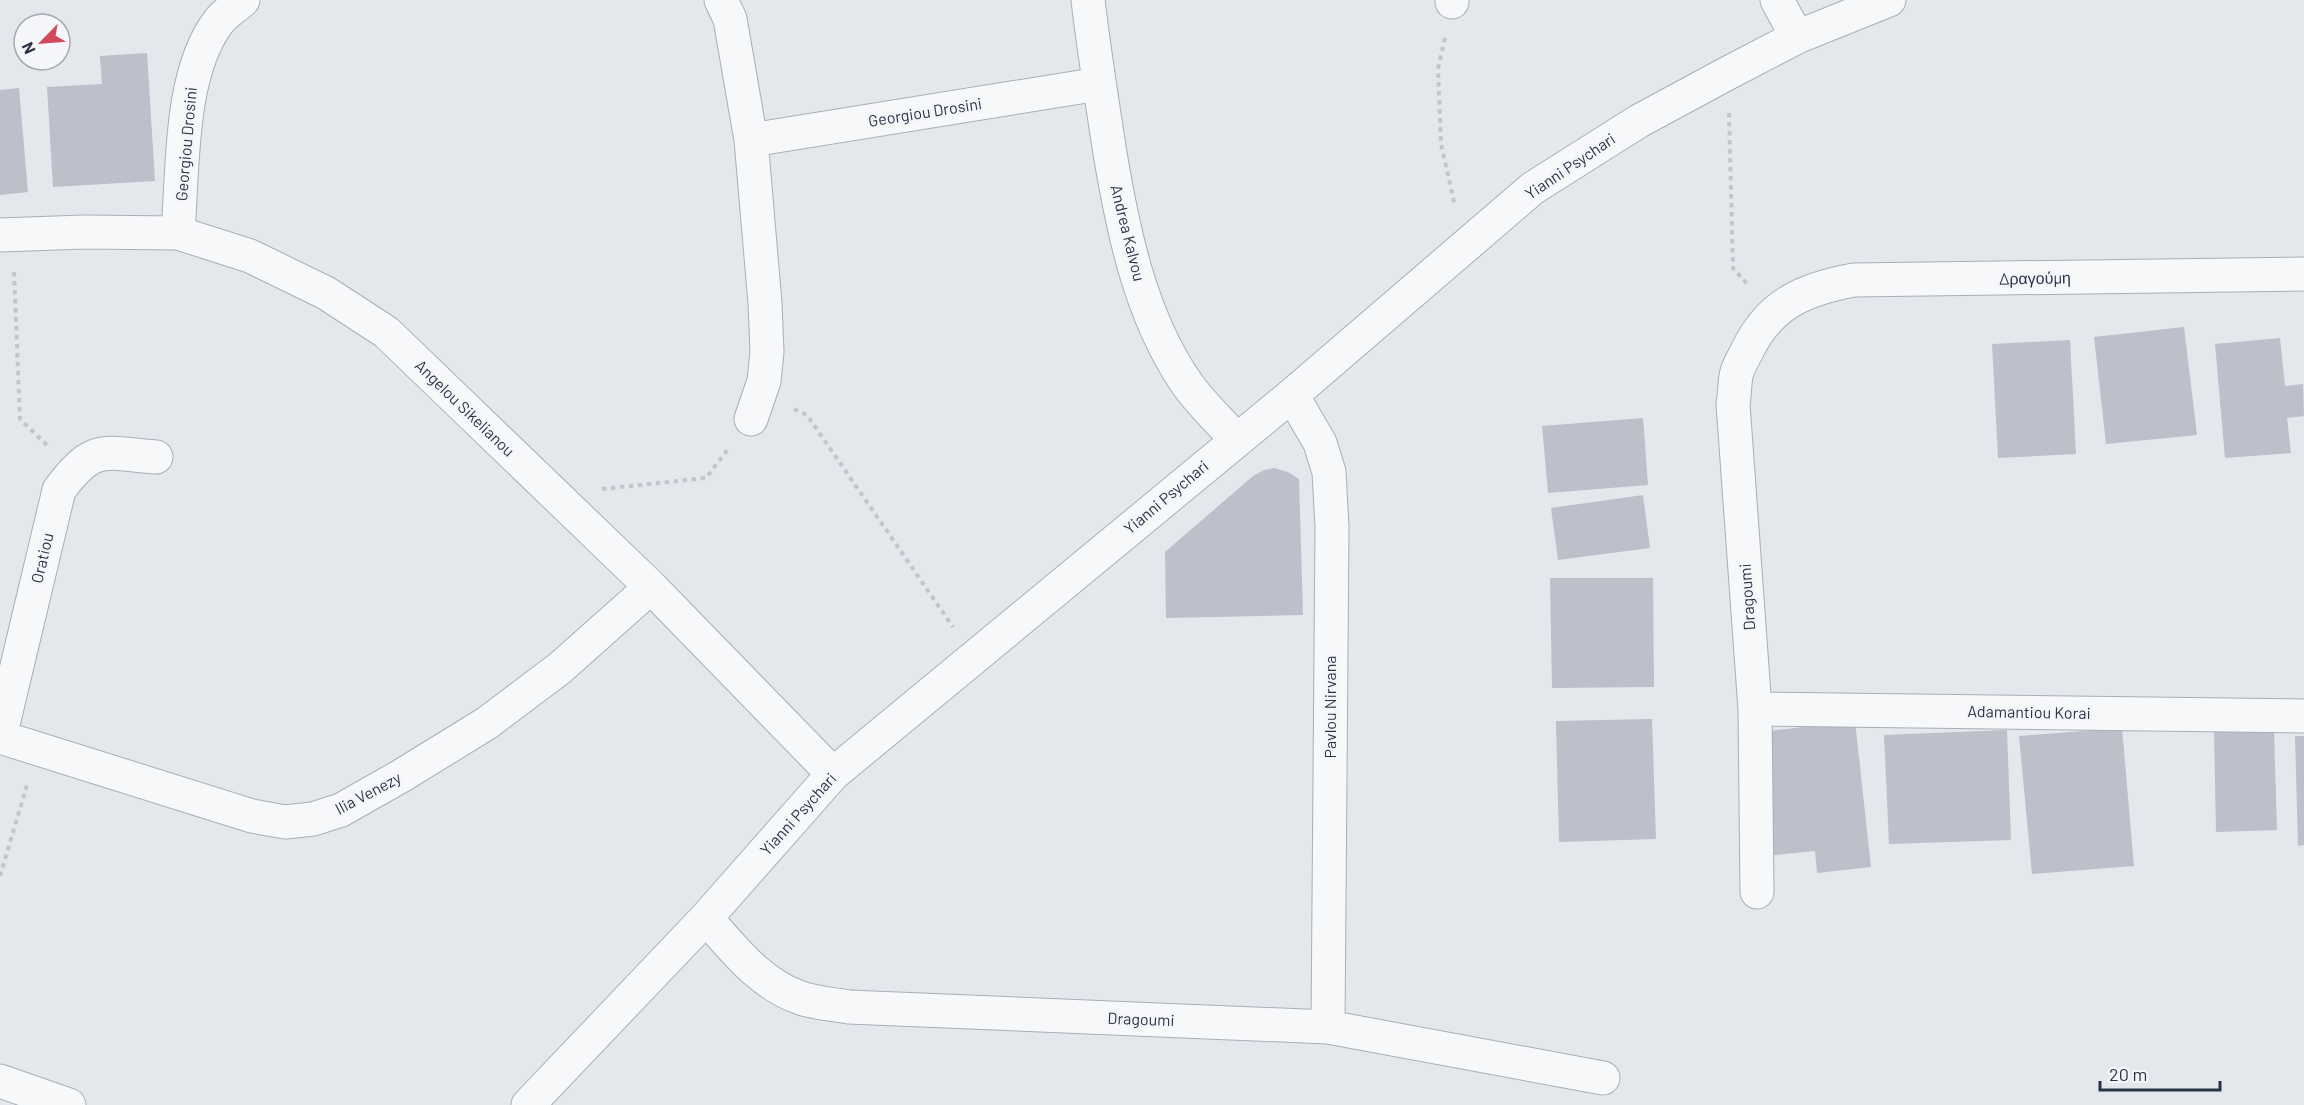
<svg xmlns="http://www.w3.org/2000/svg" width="2304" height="1105" font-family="Barlow,sans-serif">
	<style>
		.building { fill: #bbc0ca }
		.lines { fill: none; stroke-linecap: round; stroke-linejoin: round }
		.minor-casing { stroke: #a9aeb7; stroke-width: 35 }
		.path { stroke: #c2c5cb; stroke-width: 4; stroke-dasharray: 4.5 4.5; stroke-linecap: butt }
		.minor { stroke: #f7f8fa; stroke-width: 33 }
		.labels { text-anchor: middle; stroke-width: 6; stroke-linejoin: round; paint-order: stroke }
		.street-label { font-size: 16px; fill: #2b3445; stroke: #f4f6f9 }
	</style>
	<rect width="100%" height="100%" fill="#e4e7ec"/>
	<path class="building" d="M147,53L155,181L53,187L47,87L102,84L100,56Z
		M19,88L28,192L0,195V90Z
		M2184,327L2197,435L2106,444L2094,337Z
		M2280,338L2285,386L2303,384L2304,416L2287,418L2291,453L2225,458L2215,344Z
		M2070,340L2076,454L1998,458L1992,344Z
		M1643,418L1648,485L1548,493L1542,426Z
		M1274,468L1288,472L1299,479L1303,615L1166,618L1165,552L1253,476L1264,470Z
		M1643,495L1650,548L1558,560L1551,508Z
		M1550,578H1653L1654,687L1552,688Z
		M1652,719L1656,839L1559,842L1556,721Z
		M1855,721L1871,867L1817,873L1815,851L1765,856L1751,733Z
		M2122,728L2134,866L2032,874L2019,736Z
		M2007,730L2011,840L1889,844L1884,735Z
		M2274,730L2277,830L2216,832L2214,731Z
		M2295,736H2304V845L2298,846Z"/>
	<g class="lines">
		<defs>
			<path id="minor" d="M721,0L730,19L751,140L765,303L767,352L764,381L751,419
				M1088,0C1094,51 1102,102 1110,153C1123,231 1140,314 1185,381C1199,402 1219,420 1236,439
				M1452,0V2
				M1777,0L1797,37
				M751,140L1099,84
				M178,233C183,169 179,73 219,21C225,13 236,7 243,0
				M0,235L84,232L178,233L250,256L326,293L386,332L651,587L833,774
				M1292,395L1320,443L1329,472L1332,527L1328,1027
				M1755,709L2304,716
				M0,737L252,816L285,822L313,819L341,810L401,776L487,723L560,668L651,587
				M0,737L59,490C94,443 103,453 156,457
				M1757,892L1755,709L1733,404C1735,394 1734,382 1737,372C1739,365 1744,357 1747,351C1770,303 1805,289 1854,280L2304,274
				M706,918C733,948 758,982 798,997C813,1003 832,1004 849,1007L1328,1027L1603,1078
				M0,1081L69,1105
				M528,1105L706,918L833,774L1292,395L1533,188L1639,121L1728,73L1797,37L1889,0"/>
		</defs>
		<use href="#minor" class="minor-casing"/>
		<path class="path" d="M1445,38L1438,69L1441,144L1455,206
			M1729,113L1733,268L1749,286
			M14,272L20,419L49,447
			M794,409L807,415L953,627
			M602,489L706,478L729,448
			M0,876L27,785"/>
		<use href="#minor" class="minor"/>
	</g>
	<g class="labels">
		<g class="street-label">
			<text transform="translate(925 112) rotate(-9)" y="6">Georgiou Drosini</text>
			<text transform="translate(186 144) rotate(-85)" y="6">Georgiou Drosini</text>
			<text transform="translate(1570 166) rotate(-34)" y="6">Yianni Psychari</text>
			<text transform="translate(1128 233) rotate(76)" y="6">Andrea Kalvou</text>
			<text transform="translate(2035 278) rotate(-1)" y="6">Δραγούμη</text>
			<text transform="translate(465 408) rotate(44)" y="6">Angelou Sikelianou</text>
			<text transform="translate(1166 497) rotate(-40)" y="6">Yianni Psychari</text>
			<text transform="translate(42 558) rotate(-77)" y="6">Oratiou</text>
			<text transform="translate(1747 597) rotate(-94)" y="6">Dragoumi</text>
			<text transform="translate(1330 707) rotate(-90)" y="6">Pavlou Nirvana</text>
			<text transform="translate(2029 712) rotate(1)" y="6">Adamantiou Korai</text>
			<text transform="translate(368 793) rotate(-28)" y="6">Ilia Venezy</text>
			<text transform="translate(798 814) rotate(-48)" y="6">Yianni Psychari</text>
			<text transform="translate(1141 1019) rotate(2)" y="6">Dragoumi</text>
		</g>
	</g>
	<g transform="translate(42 42) rotate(245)"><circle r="28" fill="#f4f6f9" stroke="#a4a8b1" stroke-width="1.5"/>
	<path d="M0-4.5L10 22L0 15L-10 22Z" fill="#d1495b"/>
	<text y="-9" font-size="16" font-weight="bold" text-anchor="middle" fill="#2b3445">N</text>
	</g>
	<path d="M2100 1081v9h120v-9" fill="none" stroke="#2b3445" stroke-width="3"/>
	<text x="2109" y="1081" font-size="18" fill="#2b3445" stroke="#f4f6f9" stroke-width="4.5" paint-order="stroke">20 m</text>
</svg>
